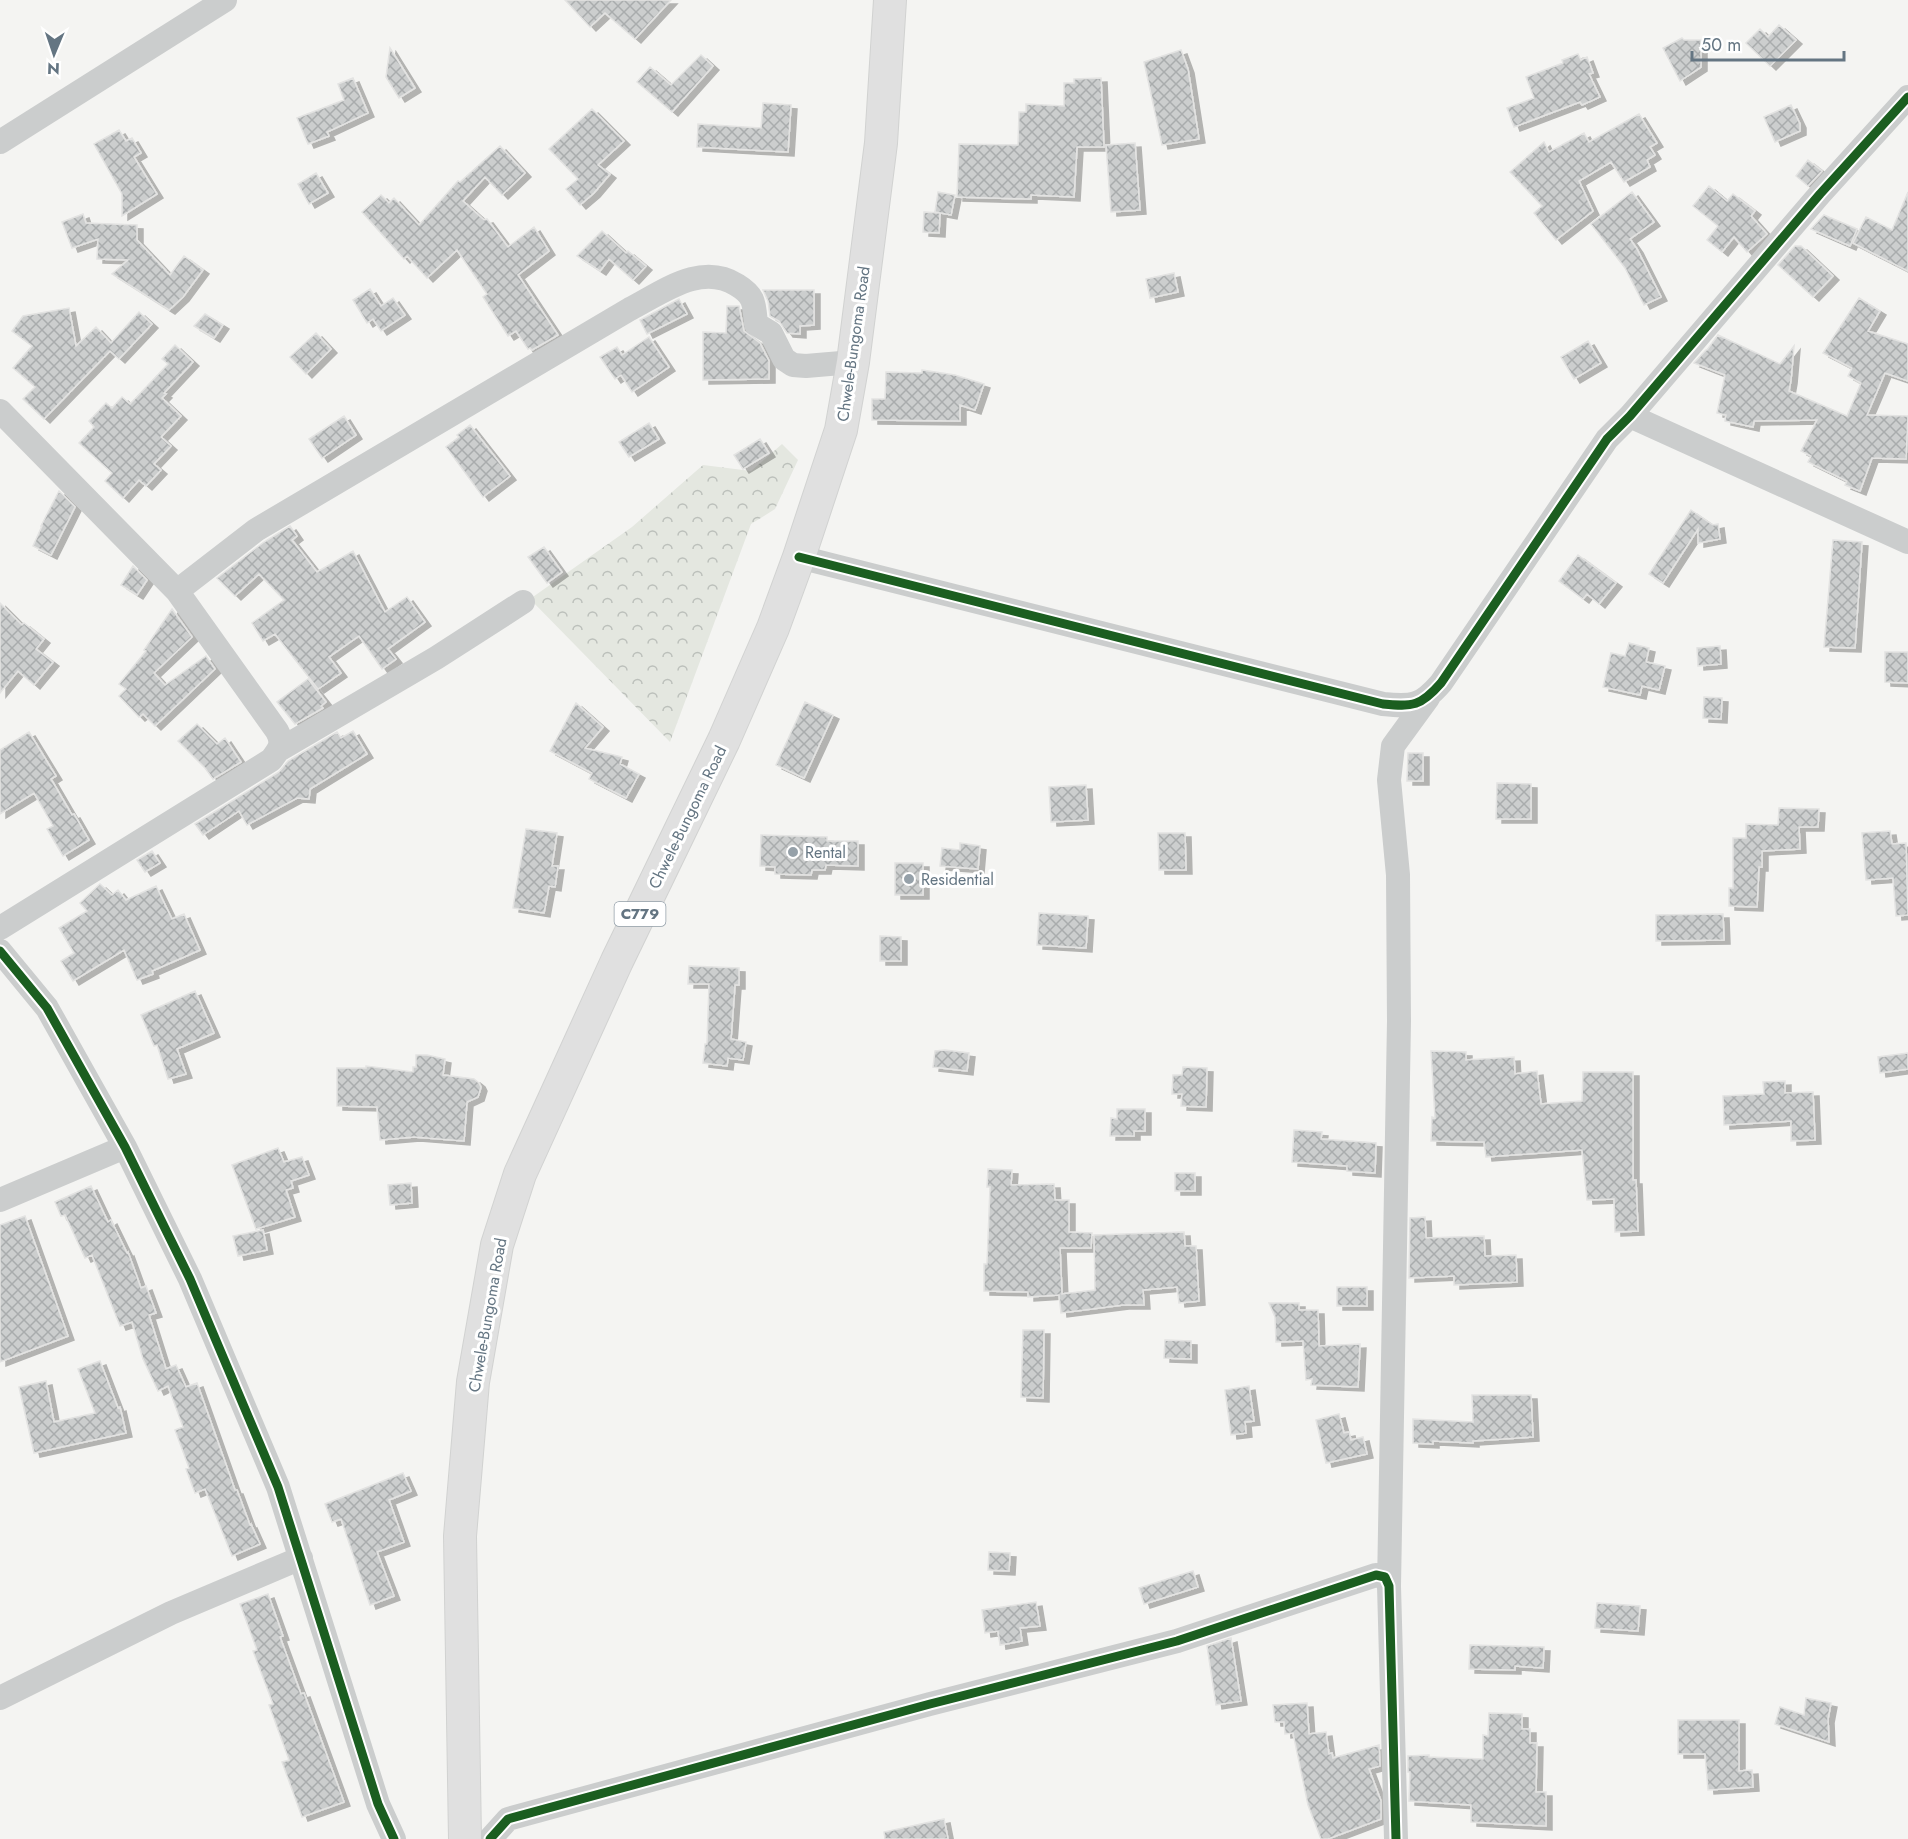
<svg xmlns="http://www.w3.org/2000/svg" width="1908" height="1839" font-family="Jost,sans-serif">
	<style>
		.forest { fill: url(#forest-crowns) }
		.building { fill: url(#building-cross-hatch); stroke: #e3e3e2; stroke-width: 1.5; filter: url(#shadow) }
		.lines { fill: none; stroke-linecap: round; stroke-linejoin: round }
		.major-casing { stroke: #d1d2d1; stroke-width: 34 }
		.minor { stroke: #cbcdcd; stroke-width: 24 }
		.major { stroke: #e0e0e0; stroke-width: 32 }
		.cycleway-casing { stroke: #fff; stroke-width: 13 }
		.cycleway { stroke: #1b5e20; stroke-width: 9 }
		.poi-dot { fill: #96a1a9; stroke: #fff; stroke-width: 2 }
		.labels { text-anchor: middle; stroke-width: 6; stroke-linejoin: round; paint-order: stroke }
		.shield { fill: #fff; stroke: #929ea8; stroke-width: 1.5 }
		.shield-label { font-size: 15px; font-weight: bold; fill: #647582 }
		.street-label { font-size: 16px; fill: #647582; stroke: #fff }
		.poi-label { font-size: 16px; fill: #647582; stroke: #fff; text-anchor: start }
	</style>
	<defs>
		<pattern id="forest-crowns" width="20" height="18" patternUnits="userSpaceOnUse" patternTransform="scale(1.5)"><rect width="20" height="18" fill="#e4e7e0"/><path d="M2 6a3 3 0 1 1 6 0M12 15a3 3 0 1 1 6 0" fill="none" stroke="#bcc0bb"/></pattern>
		<pattern id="building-cross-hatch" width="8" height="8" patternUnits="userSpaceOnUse" patternTransform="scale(1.5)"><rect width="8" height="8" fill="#cccece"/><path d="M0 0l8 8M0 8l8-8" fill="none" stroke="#a9acad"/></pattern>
		<filter id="shadow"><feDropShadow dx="6" dy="4" stdDeviation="0" flood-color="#0004"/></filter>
	</defs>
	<rect width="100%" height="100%" fill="#f4f4f2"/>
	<path class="forest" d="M782,444L798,460L775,509L751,524L670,742L530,599L632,527L703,465L751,471Z"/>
	<path class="building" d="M565,0H671L635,39L605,13L590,27Z
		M1779,25L1796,40L1770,66L1746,43L1760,29L1768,37Z
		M1682,38L1684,40H1701V67L1680,81L1663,48Z
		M390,48L415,88L399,98L386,77Z
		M1181,50L1188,69L1199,139L1162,145L1144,62Z
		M1578,54L1581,60L1587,57L1593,73L1589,74L1600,97L1582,105L1580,102L1514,127L1507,108L1534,98L1526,77L1563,63L1562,60Z
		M701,55L713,66L672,112L637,82L650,67L671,85Z
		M353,78L368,113L327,132L329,136L308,144L297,118L344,100L338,84Z
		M1101,78L1104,147H1077L1074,197L1031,195V199L957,197L959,144L1018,145L1019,112H1026V104L1064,106V83H1074V79Z
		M763,103L791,105L788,152L697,147L698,124L761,128Z
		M1791,105L1800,124V131L1775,142L1764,117Z
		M592,109L624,141L598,165L610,174L594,193L580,205L566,189L578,179L549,149Z
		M1639,114L1657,143L1650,147L1655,155L1647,160L1650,167L1624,182L1611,162L1579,181L1593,211L1556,240L1534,213L1542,206L1510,172L1544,142L1549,152L1584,133L1589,142Z
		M119,130L126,141L132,138L141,153L134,157L157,194L122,216V194L94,144Z
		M1135,143L1140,210L1111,212L1106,145Z
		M500,146L525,173L502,195L485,177L463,201L484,220L487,219L508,247L534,227L549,251L518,275L558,335L532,350L530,348L528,349L516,331L508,336L483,297L487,294L457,250L427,278L407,256L404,259L362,212L381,195L389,203L394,198L419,225L458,181L460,182Z
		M1808,160L1822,171L1808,186L1796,176Z
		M316,173L328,193L309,204L298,184Z
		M1709,186L1727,201L1733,194L1755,211L1751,216L1767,234L1747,252L1734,237L1722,252L1707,240L1718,226L1693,206Z
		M938,192L955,195L951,215L935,212Z
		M1632,192L1654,222L1630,239L1637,249L1661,297L1644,305L1625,268L1591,224Z
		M1908,192V271L1853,243L1866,217L1892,230Z
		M924,212L940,213L939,233L923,232Z
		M83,214L86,223L137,225V240L170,275L184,256L203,270L183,297L169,310L112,274L128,260L97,259L98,239L72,248L62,222Z
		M1824,215L1857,229L1850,246L1811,229Z
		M602,231L626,253L628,251L646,266L633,280L609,259L600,271L577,256Z
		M1795,246H1801L1833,276L1813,297L1778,265Z
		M1174,273L1178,292L1150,298L1146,279Z
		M370,289L381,306L393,298L405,315L381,331L373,319L367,323L353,300Z
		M763,290H814V325L800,326V334L787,333L779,321L770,316L768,301Z
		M1859,298L1880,311L1868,331L1908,344V381L1885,373L1867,415L1908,416L1906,459L1872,458L1860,491L1845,485L1847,481L1808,462L1811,456L1801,451L1817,420L1754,421L1753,427L1725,421L1726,415L1717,413L1725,375L1694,363L1706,350H1707L1718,335L1780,364L1794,346L1791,380L1789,391L1847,416L1861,383L1848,376L1852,368L1823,353Z
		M679,299L687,314L647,334L640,320Z
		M727,306H739L744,331L760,343L769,361V379L703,380V332L726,333Z
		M69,308L76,346L96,327L111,343L139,312L152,324L119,359L110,351L44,419L23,399L35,387L13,368L32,346L12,331L23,316Z
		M205,314L223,325L214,338L194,326Z
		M316,333L331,349L306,374L290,357Z
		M649,337L669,367L632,392L621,375L615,379L600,357L617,347L622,355Z
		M1588,341L1601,363L1574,379L1561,357Z
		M175,345L193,362L164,393L166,394L162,398L181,416L161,437L171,446L154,464L161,470L146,486L139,480L123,498L105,481L112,473L79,443L94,427L89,421L106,403L112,408L122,397L130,404L168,364L162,359Z
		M922,370L955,375L984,384L975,410L960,405V421L872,420V399H885L886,372L922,373Z
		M344,416L356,435L322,458L309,439Z
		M649,423L659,439L629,457L619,442Z
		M470,425L510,476L483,497L446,447L459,437L457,435Z
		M760,439L769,453L743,469L734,455Z
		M59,491L75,507L51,555L33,546L42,526H41Z
		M1691,510L1713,525L1718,524L1720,539L1698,543V529L1663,583L1649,574Z
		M290,526L297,536L292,540L317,572L353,551L385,612L407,597L425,622L388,649L396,659L382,669L359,636L329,657L341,673L318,689L275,634L263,641L252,623L284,600L259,574L235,596L217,578L264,542Z
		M1833,540L1862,542L1855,648L1824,647Z
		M544,547L562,572L547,583L528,557Z
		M1578,555L1616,583L1599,604L1587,594L1583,599L1559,581Z
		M133,566L147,580L137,595L121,585Z
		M0,603L22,625L24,623L44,639L36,649L53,662L34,685L18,671L0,693Z
		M172,609L192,637L154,673L165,685L206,656L215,669L155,726L143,714L139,717L119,696L126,689L119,684L146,651L144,650Z
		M1629,643L1649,648L1646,662L1665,666L1659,690L1642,686L1640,695L1603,687L1611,653L1625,656Z
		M1720,646L1721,664L1698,666L1697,648Z
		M1885,652H1908V683L1885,682Z
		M308,679L326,702L321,706L323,708L295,724L277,702Z
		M1704,697L1722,698L1721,719L1703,718Z
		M805,702L833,715L804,778L776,765Z
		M576,703L603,727L585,748L622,757L620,764L639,774L626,798L589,779L592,773L550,751Z
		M197,724L217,744L225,738L241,762L213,779L205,768L178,741Z
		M353,731L367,754L310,789L309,799L297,798L247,825L239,811L203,835L195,824L279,772L288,761L337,732L341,738Z
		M29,732L56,776L51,779L72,815L74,814L89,840L63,856L47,829L53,826L34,793L0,814V750Z
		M1408,753H1423V781H1407Z
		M1497,783L1531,784V819H1496Z
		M1086,785L1088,820L1051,822L1049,787Z
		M1779,808L1819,809L1818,827H1799L1800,849L1762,851V867H1759L1757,907L1729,906V888H1733V838H1746V824L1778,825Z
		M526,829L557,833L552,866H558L555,887L549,886L544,913L513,908Z
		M1890,831L1892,844L1906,843L1908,915L1896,916L1893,878L1866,880L1862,833Z
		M1158,833H1185L1186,870H1159Z
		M761,835L827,837V841H858V866L826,865L825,870H812L811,875L775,874V867L760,866Z
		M960,843L980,846L978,869L940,866L942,848L960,850Z
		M152,851L160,863L145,872L137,860Z
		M895,863H923V895H895Z
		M100,884L112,895L118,890L126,900L156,886L172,919L184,914L200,950L152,971L153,974L137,980L124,950L73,981L61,961L74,953L59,928L87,911L80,903Z
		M1039,913L1088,916L1086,948L1037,945Z
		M1723,914L1724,940L1656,941V915Z
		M880,936L901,937V961H880Z
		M689,966L739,968V985H735L731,1039L746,1042L743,1060L728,1058L727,1066L703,1063L705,1044H707L709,984H688Z
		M195,991L214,1033L177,1049L186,1074L168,1079L157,1045L154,1046L141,1015Z
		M945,1050L969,1053L967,1071L933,1067L935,1051Z
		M1431,1051L1466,1052V1060L1514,1057L1515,1074L1537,1071L1541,1104L1582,1101L1583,1072H1633V1180H1636L1638,1231L1615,1232L1614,1199L1587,1200L1582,1150L1486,1157L1484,1142L1431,1141L1432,1117L1435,1118Z
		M1908,1053V1069L1880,1073L1878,1057Z
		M416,1055H427L445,1059L443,1075L474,1079L479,1083L481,1087L478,1097L467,1102L464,1141L414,1137L380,1140L377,1107L337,1106V1068H366V1066L413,1072V1067H416Z
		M1183,1067L1207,1068L1206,1107L1181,1106L1182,1094H1172L1173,1075H1182Z
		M1785,1081V1093L1813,1092L1815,1140L1791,1141V1121L1724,1125L1723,1096L1764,1094L1763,1082Z
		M1117,1109H1145V1131H1134V1136H1110L1111,1118L1117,1119Z
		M1294,1130L1322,1132L1321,1139L1376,1143L1375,1173L1347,1171V1166L1292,1162Z
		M278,1148L284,1162L302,1157L309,1175L291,1181L293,1188L286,1190L295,1217L256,1229L232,1165Z
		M988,1169L1012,1170L1011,1185L1054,1184L1055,1200H1069V1232L1092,1233L1091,1248H1060L1062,1294L1095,1290L1094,1235L1184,1232L1185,1246H1196L1199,1301L1179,1303L1177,1287L1143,1290L1144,1305H1123L1061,1313L1059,1295L1028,1297V1292L984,1291V1264H987L990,1187H987Z
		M1175,1173H1195V1191H1175Z
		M411,1183L412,1203L390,1205L388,1185Z
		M91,1186L108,1222L111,1220L127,1253L128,1252L141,1288L146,1286L156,1313L149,1315L166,1369L176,1365L186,1387L197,1383L235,1490H237L250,1525L251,1524L260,1544L232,1556L205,1489L195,1493L186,1469L189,1468L175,1430L183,1427L168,1386L158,1391L143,1359L132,1322L120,1326L92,1255L85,1258L65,1215L61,1216L55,1202Z
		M25,1216L68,1336L0,1362V1225Z
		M1425,1217L1426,1238L1484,1236L1485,1256L1516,1255L1517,1282L1454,1285V1276L1409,1278L1410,1218Z
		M263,1230L267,1250L238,1256L233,1236Z
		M1337,1287H1367V1306H1337Z
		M1269,1303H1299V1310H1318L1319,1346L1360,1344L1358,1387L1311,1385L1312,1379L1306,1380L1303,1341L1276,1342L1275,1317Z
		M1023,1330H1044L1043,1398L1021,1397Z
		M1165,1340L1191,1341V1359L1164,1358Z
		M100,1361L118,1408L120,1407L126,1433L34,1453L19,1387L46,1381L54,1422L95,1413L78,1369Z
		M1249,1386L1254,1421L1245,1422L1246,1433L1231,1435L1225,1390Z
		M1472,1395H1531L1533,1437L1473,1441V1443L1433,1441V1444L1413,1443V1419L1473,1422Z
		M1339,1414L1344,1433L1349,1432L1351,1440L1363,1437L1367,1454L1326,1463L1316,1420Z
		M403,1473L411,1491L389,1500L404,1542L377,1552L394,1596L370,1605L341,1519L332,1522L325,1504Z
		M989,1552L1010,1553L1009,1571L988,1570Z
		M1193,1571L1198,1587L1144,1604L1139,1588Z
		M268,1594L283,1636L280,1637L301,1694L304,1693L344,1802L302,1817L282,1762L289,1760L269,1705L273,1704L253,1651L257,1650L240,1604Z
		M1036,1602L1040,1626L1020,1628L1022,1641L1000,1645L998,1631L985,1633L982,1610Z
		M1597,1603L1640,1606L1638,1631L1595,1628Z
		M1231,1638L1241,1701L1216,1705L1207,1646Z
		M1470,1645L1544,1647L1543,1668L1515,1666V1670L1469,1669Z
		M1806,1698L1831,1703L1828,1719L1829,1742L1775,1724L1780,1707L1804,1715Z
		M1307,1703L1309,1734L1326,1732L1329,1754L1332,1753L1333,1758L1379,1745L1380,1766L1369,1769L1381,1801V1819L1328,1839H1321L1308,1805L1293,1733L1285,1734L1284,1722H1275L1273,1705Z
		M1489,1713L1522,1714V1729H1530V1743H1537L1536,1792H1546V1826L1471,1822V1805L1409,1801L1410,1772H1408V1756L1429,1755V1757L1483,1759V1735L1488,1736Z
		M1678,1720H1739V1771L1752,1770L1753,1787L1708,1790L1705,1754H1678Z
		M944,1819L948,1839H885L884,1832Z"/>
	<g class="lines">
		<defs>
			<path id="major" d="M465,1839L460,1536L473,1382L497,1245L520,1174L617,961L724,740L773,628L799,557L841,430L853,362L881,143L890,0"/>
		</defs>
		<use href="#major" class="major-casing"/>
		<path class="minor" d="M0,142L225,0
			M0,411L177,591L277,731C284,744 279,750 271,760L0,928
			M1630,416L1908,542
			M799,557L1383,704C1413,707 1421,706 1441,683L1607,439L1630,416L1820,194L1908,97
			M177,591L256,530L630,309C663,292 701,262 737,285C755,296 754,303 756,324L771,333L784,359L793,365L806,366L853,362
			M279,750L436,658L523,602
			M0,951L47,1008L125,1147L190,1279L278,1487L378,1804L394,1839
			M0,1200L125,1147
			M1389,1586L1399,1021L1398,875L1389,780L1393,746L1428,698
			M0,1698L171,1613L301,1558
			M490,1839L508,1819L930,1704L1177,1641L1376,1575L1385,1577L1389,1586L1396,1839"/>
		<use href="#major" class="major"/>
		<defs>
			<path id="cycleway" d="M799,557L1383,704C1413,707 1421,706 1441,683L1607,439L1630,416L1820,194L1908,97
				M0,951L47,1008L125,1147L190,1279L278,1487L378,1804L394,1839
				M490,1839L508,1819L930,1704L1177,1641L1376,1575L1385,1577L1389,1586L1396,1839"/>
		</defs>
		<use href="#cycleway" class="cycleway-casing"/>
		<use href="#cycleway" class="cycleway"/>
	</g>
	<g class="poi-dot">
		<circle cx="793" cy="852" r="6"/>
		<circle cx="909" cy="879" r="6"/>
	</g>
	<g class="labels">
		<rect class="shield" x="614.5" y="902" width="51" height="24" rx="4.5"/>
		<g class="shield-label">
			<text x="640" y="919">C779</text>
		</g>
		<g class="street-label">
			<text transform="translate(853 344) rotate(-82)" y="6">Chwele-Bungoma Road</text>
			<text transform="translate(687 817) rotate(-64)" y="6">Chwele-Bungoma Road</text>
			<text transform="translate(487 1315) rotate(-80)" y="6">Chwele-Bungoma Road</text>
		</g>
		<g class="poi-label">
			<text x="805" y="858">Rental</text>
			<text x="921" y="885">Residential</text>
		</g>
	</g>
	<g transform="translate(54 54) rotate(182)" stroke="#ffffff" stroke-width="4.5" paint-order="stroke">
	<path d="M0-4.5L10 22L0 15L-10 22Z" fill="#647582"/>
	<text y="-9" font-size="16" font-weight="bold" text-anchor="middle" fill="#647582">N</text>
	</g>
	<path d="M1692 51v9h152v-9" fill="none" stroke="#647582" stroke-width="3"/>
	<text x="1701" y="51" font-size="18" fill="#647582" stroke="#ffffff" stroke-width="4.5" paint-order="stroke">50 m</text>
</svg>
